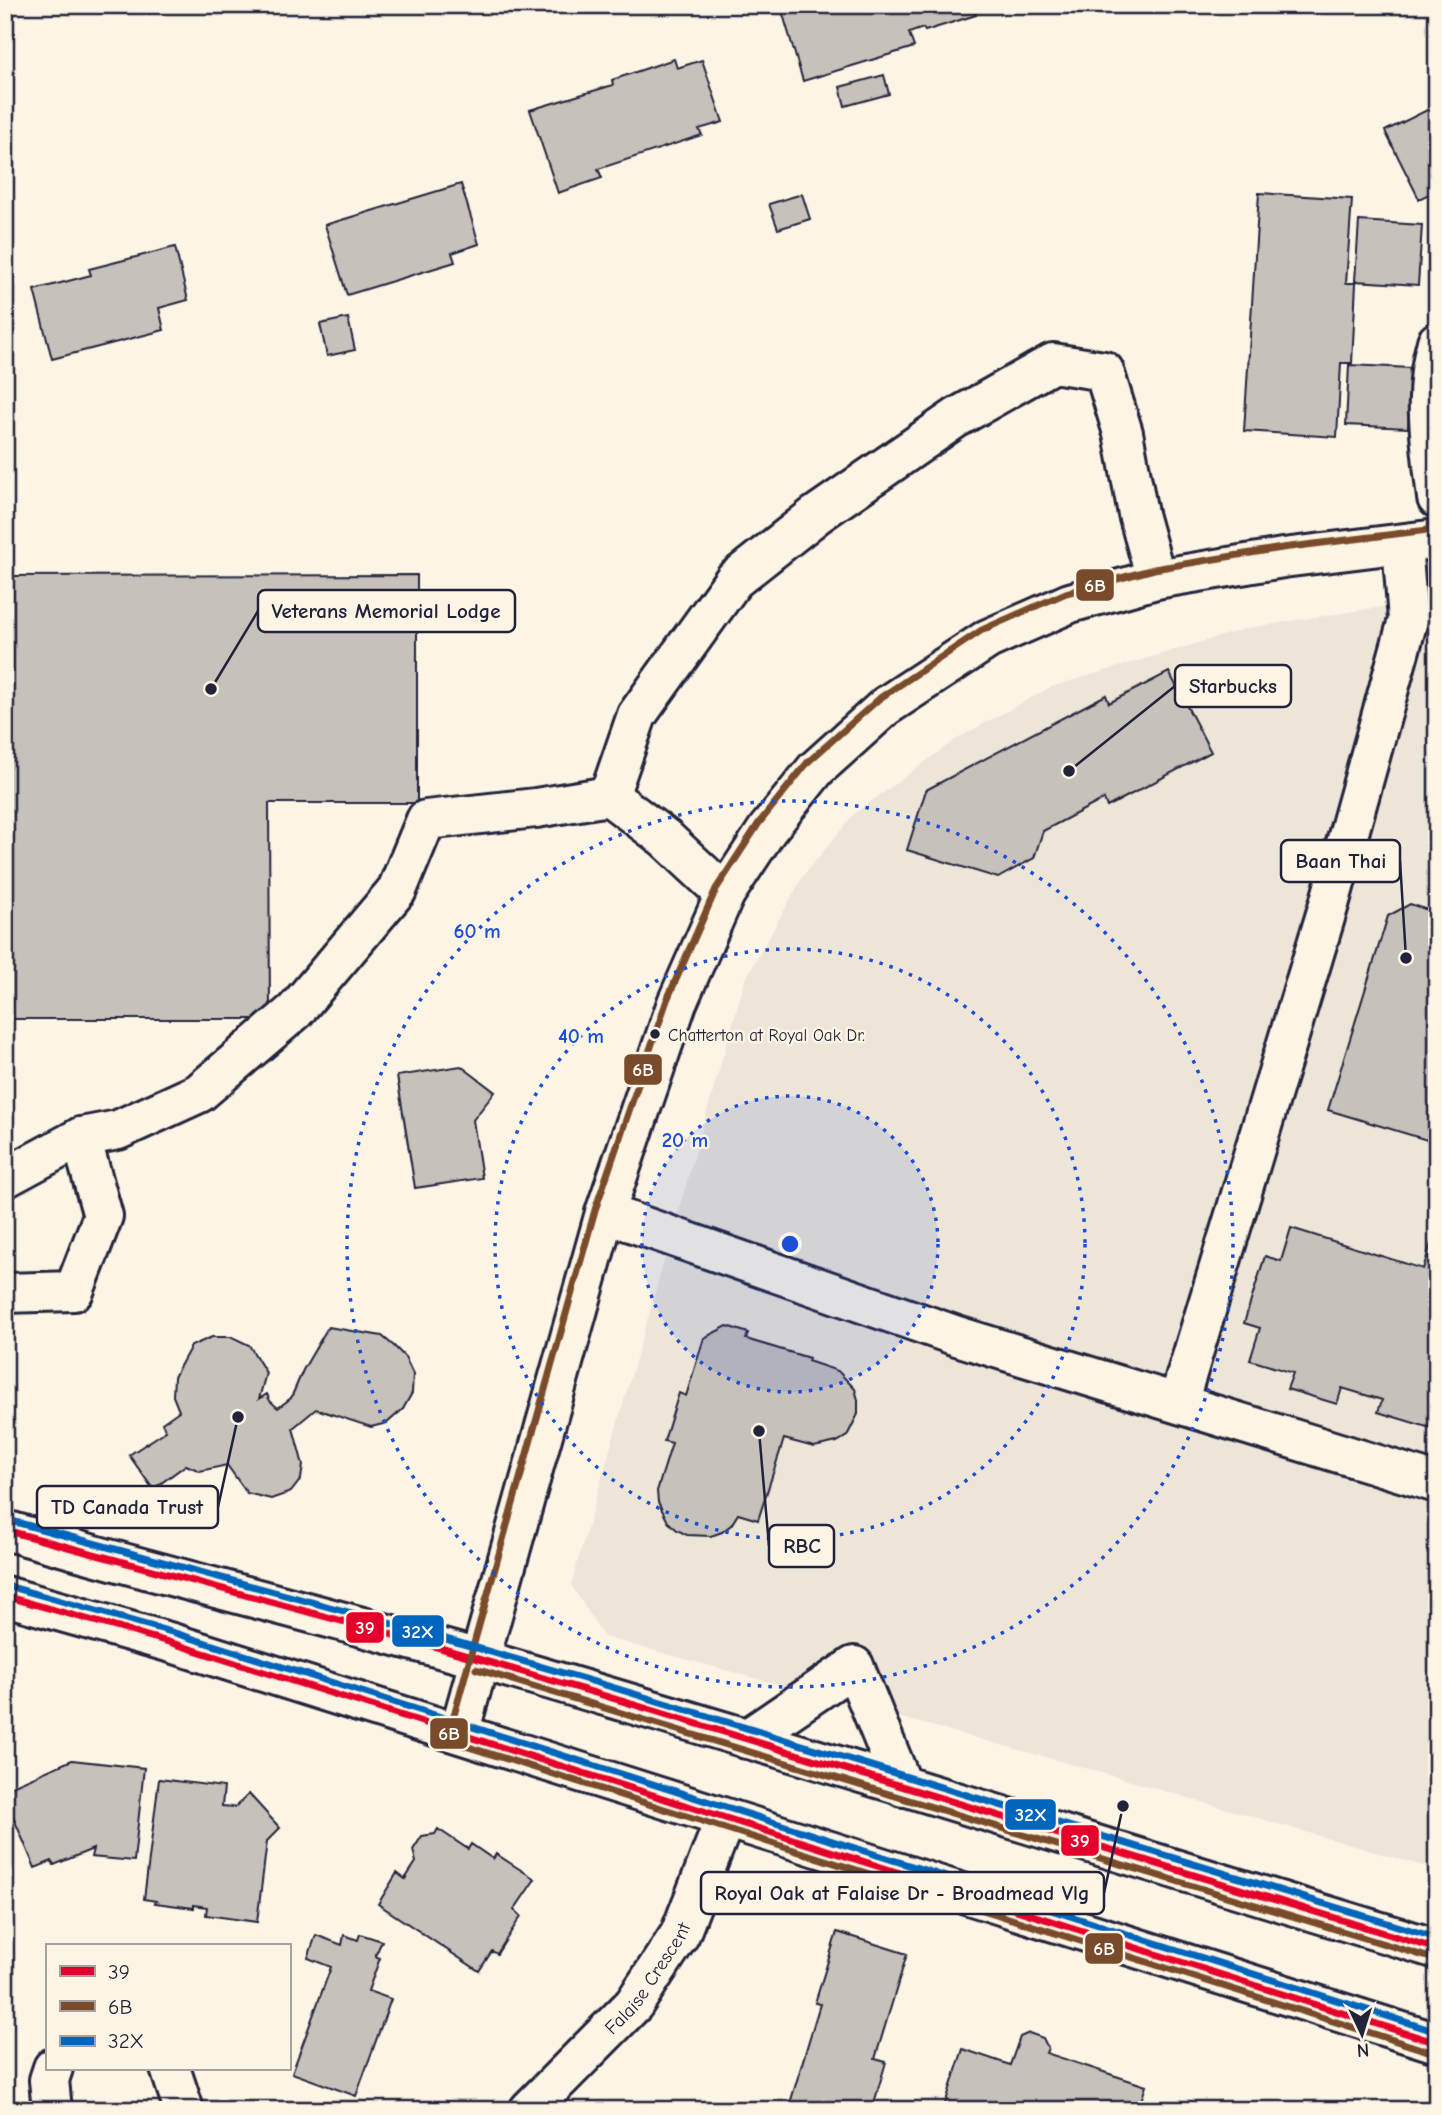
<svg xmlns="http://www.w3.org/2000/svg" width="1442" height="2115" font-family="'Comic Neue',sans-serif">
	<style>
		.built { fill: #ece5d8 }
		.building { fill: #c6c1bb; stroke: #22223b; stroke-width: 2 }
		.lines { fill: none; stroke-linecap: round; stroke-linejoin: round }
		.minor-casing { stroke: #22223b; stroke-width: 44 }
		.major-casing { stroke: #22223b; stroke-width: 44 }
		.minor { stroke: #fcf5e5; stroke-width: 38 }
		.major { stroke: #fcf5e5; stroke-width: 38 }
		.bus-1-casing { stroke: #fcf5e5; stroke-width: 12 }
		.bus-2-casing { stroke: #fcf5e5; stroke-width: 12 }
		.bus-3-casing { stroke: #fcf5e5; stroke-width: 12 }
		.bus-1 { stroke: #e4002b; stroke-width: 7 }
		.bus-2 { stroke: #7a4b2a; stroke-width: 7 }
		.bus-3 { stroke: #0065bd; stroke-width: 7 }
		.ring { fill: none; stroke: #1d4ed8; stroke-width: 3.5; stroke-dasharray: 3.5 7 }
		.bus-dot { fill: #22223b; stroke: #fcf5e5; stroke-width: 2.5 }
		.labels { text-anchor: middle; stroke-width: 5; stroke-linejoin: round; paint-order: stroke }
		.bus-label { font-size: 17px; fill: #22223b; stroke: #fcf5e5; text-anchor: start }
		.street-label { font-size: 19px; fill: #22223b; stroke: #fcf5e5 }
		.centre { fill: #1d4ed8; stroke: #fcf5e5; stroke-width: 3.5 }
		.ring-label { font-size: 21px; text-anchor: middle; font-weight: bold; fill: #1d4ed8; stroke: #fcf5e5; stroke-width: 5; stroke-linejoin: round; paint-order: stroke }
		.leader { fill: none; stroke: #22223b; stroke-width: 2.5 }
		.callout-dot { fill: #22223b; stroke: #fcf5e5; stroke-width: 2.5 }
		.callout { fill: #fcf5e5; stroke: #22223b; stroke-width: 2.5 }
		.callout-label { font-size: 21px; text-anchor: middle; font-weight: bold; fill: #22223b }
		.line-badge { stroke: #fcf5e5; stroke-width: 2.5 }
		.badge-label { font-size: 19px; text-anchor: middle; font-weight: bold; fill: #fff }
	</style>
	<rect width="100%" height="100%" fill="#fcf5e5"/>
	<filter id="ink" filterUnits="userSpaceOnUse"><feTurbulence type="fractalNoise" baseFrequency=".0143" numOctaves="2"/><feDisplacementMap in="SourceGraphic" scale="14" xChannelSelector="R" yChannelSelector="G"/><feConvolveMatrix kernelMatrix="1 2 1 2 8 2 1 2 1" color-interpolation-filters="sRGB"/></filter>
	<g filter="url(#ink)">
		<path class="built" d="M1437,598V1870L1082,1767L604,1637L571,1585L745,980L803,876L854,814L958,738L1051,687L1248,628Z"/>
		<path class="building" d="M801,5H973L976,15L925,31L923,28L909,33L914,47L803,81L782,11Z
			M674,59L677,68L702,60L723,122L699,129L702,135L598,169L602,178L558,193L530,110L613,85L612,80Z
			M884,75L889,94L845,106L840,87Z
			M1437,105V190L1419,199L1385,131Z
			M461,184L479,244L452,253L455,262L347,295L325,225Z
			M1259,193L1352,199L1346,283H1356L1352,363H1341L1337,437L1244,431Z
			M802,194L810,219L778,229L769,204Z
			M1359,221L1422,225L1418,285L1355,281Z
			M175,247L188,300L159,308L164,330L52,359L34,290L91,275L89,269Z
			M348,318L355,350L327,356L320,324Z
			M1349,365L1411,368L1408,428L1346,425Z
			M417,575V803H269L270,1019H5V576Z
			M1169,672L1211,752L1107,807L1104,799L1043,831L1034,858L998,878L907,850L926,790L1106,695L1109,703Z
			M1410,904L1437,913V1143L1328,1110L1388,916Z
			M461,1066L495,1092L473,1120L482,1178L415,1188L397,1076Z
			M1437,1224V1430L1378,1412L1382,1400L1342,1388L1337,1404L1287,1389L1293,1373L1250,1360L1260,1328L1244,1323L1265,1256L1281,1261L1291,1228L1423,1269Z
			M727,1326L748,1333L746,1339L809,1358L808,1361L838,1371L855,1389L858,1400V1414L847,1436L837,1442L814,1447L784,1439L758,1520L738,1514L731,1525L722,1532L711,1536L687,1535L677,1530L668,1522L658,1502L657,1491L672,1443L664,1441L679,1393L686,1396L704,1338Z
			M328,1327L382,1336L394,1346L405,1357L413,1374L412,1393L403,1409L387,1423L371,1427L316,1409L293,1428L303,1465L301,1479L291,1492L271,1499L247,1493L227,1465L200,1471L186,1465L153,1489L129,1455L166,1431L162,1423L179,1411L173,1396L174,1377L191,1346L212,1337H232L249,1345L266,1373L259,1399L267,1394L270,1401L278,1408L291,1398L303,1370Z
			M72,1760L144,1768L134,1861L91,1857L93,1849L54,1865L52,1861L35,1868L5,1798V1789Z
			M159,1779L224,1787L222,1806L235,1807L249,1794L280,1828L267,1841L257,1922L206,1915L207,1907L194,1905V1908L155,1903L156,1901L144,1899Z
			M438,1829L468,1849L471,1844L493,1859L496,1854L535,1879L514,1910L521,1916L497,1954L492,1951L479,1971L378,1904L397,1873L405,1879L416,1862L413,1850L422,1836L435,1834Z
			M837,1932L907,1954L875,2059L886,2062L872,2110H788L820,2004L815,2003Z
			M360,1934L382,1941L375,1956L380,1958L368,1991L391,1999L356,2096L292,2073L331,1967L308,1958L316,1935L342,1945L344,1935L358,1940Z
			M1029,2033L1043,2038L1048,2048L1046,2053L1146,2086L1138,2110H943L963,2049L1010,2065L1020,2037Z"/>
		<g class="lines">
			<defs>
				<g id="minor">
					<path d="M1437,342C1422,393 1431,446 1437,498"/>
					<path d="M609,796L637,715L734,580L816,515L956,418L1053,363L1104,371L1123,433L1138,514L1156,579"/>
					<path d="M5,1178L81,1137L118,1130L199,1093L295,1011L397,890L426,820L536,808L609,796L665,838L725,894"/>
					<path d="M605,1213L957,1336L1437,1483"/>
					<path d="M5,1293L74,1291L103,1216L81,1137"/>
					<path d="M1178,1403L1330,901L1408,620L1402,544"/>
					<path d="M459,1733L605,1213L677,1003L725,894L767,830L816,769L886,706L988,639L1070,603L1156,579L1283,558L1437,539"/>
					<path d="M747,1739L854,1666L903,1787"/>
					<path d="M170,2068L184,2110"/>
					<path d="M52,2110L49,2080L53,2068"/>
					<path id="s1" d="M529,2110L634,2004L680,1934L725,1819"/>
				</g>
				<path id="major" d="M5,1530C164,1576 324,1615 482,1660C802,1752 1118,1853 1437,1949
					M5,1596L172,1643L1437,2043"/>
			</defs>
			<use href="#minor" class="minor-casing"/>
			<use href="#major" class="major-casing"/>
			<use href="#minor" class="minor"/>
			<use href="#major" class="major"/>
			<defs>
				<path id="bus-1" d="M5,1530L423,1643L602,1695L1437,1949
					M5,1596L172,1643L1437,2043"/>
				<path id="bus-2" d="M476,1669L1434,1959
					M1434,2053L456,1743L451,1740L449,1733L595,1210L667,1000L716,889L759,823L808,762L880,698L982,630L1066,593L1154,569L1282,548L1436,529"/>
				<path id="bus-3" d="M8,1520L425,1633L605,1685L1437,1938
					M8,1586L175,1633L1437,2032"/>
			</defs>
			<use href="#bus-1" class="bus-1-casing"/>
			<use href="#bus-2" class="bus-2-casing"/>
			<use href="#bus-3" class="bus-3-casing"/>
			<use href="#bus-1" class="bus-1"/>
			<use href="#bus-2" class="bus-2"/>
			<use href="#bus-3" class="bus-3"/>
		</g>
	</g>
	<circle cx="790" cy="1244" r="148" fill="#1d4ed8" fill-opacity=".12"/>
	<g class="ring">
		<circle cx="790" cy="1244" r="148"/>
		<circle cx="790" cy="1244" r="295"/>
		<circle cx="790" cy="1244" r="443"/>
	</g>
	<circle class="bus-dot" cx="655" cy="1034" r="6"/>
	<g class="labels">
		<g class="bus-label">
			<text x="668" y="1041">Chatterton at Royal Oak Dr.</text>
		</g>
		<g class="street-label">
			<text dy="7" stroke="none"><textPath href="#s1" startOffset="178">Falaise Crescent</textPath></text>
		</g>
	</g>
	<circle cx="790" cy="1244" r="10" class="centre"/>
	<g class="ring-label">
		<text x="477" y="938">60 m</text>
		<text x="581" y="1043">40 m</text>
		<text x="685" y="1147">20 m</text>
	</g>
	<path class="leader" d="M211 689L258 611M1069 771L1175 686M1406 958L1400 861M238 1417L218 1507M759 1431L769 1546M1123 1806L1104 1893"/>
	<g class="callout-dot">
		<circle cx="211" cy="689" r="7"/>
		<circle cx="1069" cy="771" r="7"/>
		<circle cx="1406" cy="958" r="7"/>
		<circle cx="238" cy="1417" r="7"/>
		<circle cx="759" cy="1431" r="7"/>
		<circle cx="1123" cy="1806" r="7"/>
	</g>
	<g class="callout">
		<rect x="258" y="590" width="257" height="42" rx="7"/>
		<rect x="1175" y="665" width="116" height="42" rx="7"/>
		<rect x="1281" y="840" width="119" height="42" rx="7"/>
		<rect x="37" y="1486" width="181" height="42" rx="7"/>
		<rect x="769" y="1525" width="65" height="42" rx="7"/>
		<rect x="701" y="1872" width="403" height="42" rx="7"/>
	</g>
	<g class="callout-label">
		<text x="386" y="618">Veterans Memorial Lodge</text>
		<text x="1233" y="693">Starbucks</text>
		<text x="1341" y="868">Baan Thai</text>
		<text x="127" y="1514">TD Canada Trust</text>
		<text x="802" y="1553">RBC</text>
		<text x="902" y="1900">Royal Oak at Falaise Dr - Broadmead Vlg</text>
	</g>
	<g class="line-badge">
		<rect x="1075" y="568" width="40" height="34" rx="7" fill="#7a4b2a"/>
		<rect x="623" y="1053" width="40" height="33" rx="7" fill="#7a4b2a"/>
		<rect x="345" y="1611" width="40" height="33" rx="7" fill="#e4002b"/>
		<rect x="391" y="1614" width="54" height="34" rx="7" fill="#0065bd"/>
		<rect x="429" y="1717" width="40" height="33" rx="7" fill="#7a4b2a"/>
		<rect x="1004" y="1798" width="53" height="33" rx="7" fill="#0065bd"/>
		<rect x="1060" y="1824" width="40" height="33" rx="7" fill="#e4002b"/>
		<rect x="1084" y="1932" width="40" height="33" rx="7" fill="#7a4b2a"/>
	</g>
	<g class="badge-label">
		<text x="1095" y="592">6B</text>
		<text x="643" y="1076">6B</text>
		<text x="365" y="1634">39</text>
		<text x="418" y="1638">32X</text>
		<text x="449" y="1740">6B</text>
		<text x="1031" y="1821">32X</text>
		<text x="1080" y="1847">39</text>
		<text x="1104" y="1955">6B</text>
	</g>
	<rect width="1442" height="2115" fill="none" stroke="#fcf5e5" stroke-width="28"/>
	<rect x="14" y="14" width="1414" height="2087" fill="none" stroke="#22223b" stroke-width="2.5" filter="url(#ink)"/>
	<rect x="46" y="1944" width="245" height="126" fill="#fcf5e5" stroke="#a5a1a1" stroke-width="2"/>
	<rect x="60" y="1966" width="35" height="10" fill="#e4002b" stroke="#a5a1a1" stroke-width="2"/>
	<text x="108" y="1979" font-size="21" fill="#22223b">39</text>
	<rect x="60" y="2001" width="35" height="10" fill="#7a4b2a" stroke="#a5a1a1" stroke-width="2"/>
	<text x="108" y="2014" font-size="21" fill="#22223b">6B</text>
	<rect x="60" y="2036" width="35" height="10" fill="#0065bd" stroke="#a5a1a1" stroke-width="2"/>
	<text x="108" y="2048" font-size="21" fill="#22223b">32X</text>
	<g transform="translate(1362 2034) rotate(176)" stroke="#fcf5e5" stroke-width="5" paint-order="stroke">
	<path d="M0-5L12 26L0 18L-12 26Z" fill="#22223b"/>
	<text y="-10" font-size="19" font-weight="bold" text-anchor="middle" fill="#22223b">N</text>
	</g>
</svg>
